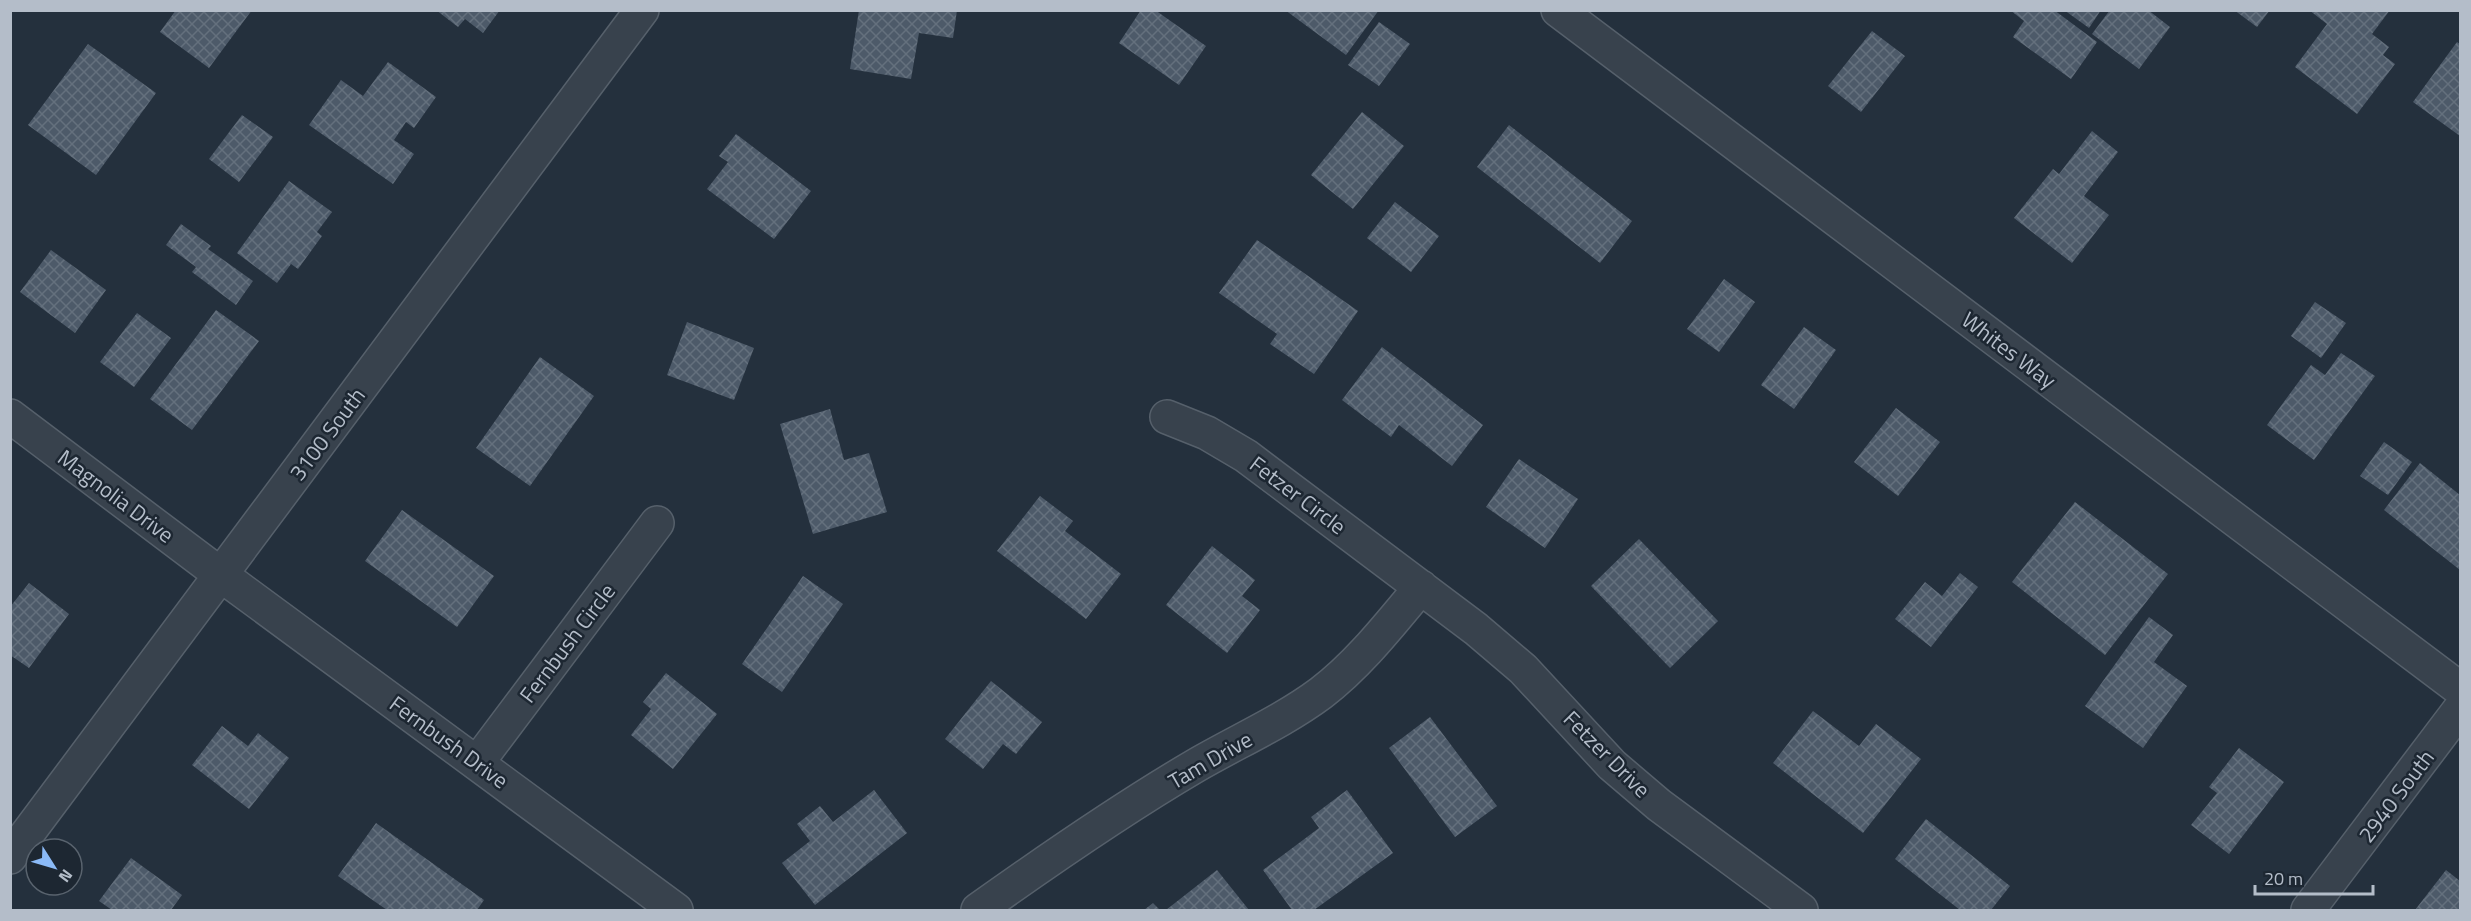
<svg xmlns="http://www.w3.org/2000/svg" width="2471" height="921" font-family="'Titillium Web',sans-serif">
	<style>
		.building { fill: url(#building-cross-hatch) }
		.lines { fill: none; stroke-linecap: round; stroke-linejoin: round }
		.minor-casing { stroke: #56606b; stroke-width: 36 }
		.minor { stroke: #38424d; stroke-width: 33 }
		.labels { text-anchor: middle; stroke-width: 5; stroke-linejoin: round; paint-order: stroke }
		.street-label { font-size: 22px; fill: #b4bdc9; stroke: #1d2732 }
	</style>
	<defs>
		<pattern id="building-cross-hatch" width="8" height="8" patternUnits="userSpaceOnUse" patternTransform="scale(1.5)"><rect width="8" height="8" fill="#4d5a69"/><path d="M0 0l8 8M0 8l8-8" fill="none" stroke="#64707d"/></pattern>
	</defs>
	<rect width="100%" height="100%" fill="#24303d"/>
	<path class="building" d="M176,10H252L209,68L160,32Z
		M436,10H500L483,33L465,19L458,27Z
		M859,10H957L953,38L919,33L911,79L850,69Z
		M1141,10H1155L1206,46L1179,85L1119,43Z
		M1285,10H1379L1346,55Z
		M2010,10H2054L2097,42L2071,79L2013,37L2024,21Z
		M2064,10H2101L2089,28Z
		M2110,10H2148L2170,27L2139,69L2092,34Z
		M2234,10H2270L2257,27Z
		M2309,10H2390L2372,34L2389,47L2383,55L2395,64L2357,114L2295,67L2327,24Z
		M1379,22L1410,44L1379,86L1348,65Z
		M1872,31L1905,56L1861,112L1828,86Z
		M2457,42L2460,44V136L2413,102Z
		M88,44L156,93L96,175L28,125Z
		M388,62L436,97L414,128L406,122L394,140L414,154L393,184L309,125L341,80L363,96Z
		M1362,112L1404,146L1353,209L1311,175Z
		M242,115L273,137L239,182L209,159Z
		M1509,125L1632,221L1600,263L1477,167Z
		M2092,131L2118,152L2084,196L2109,215L2072,263L2014,218L2053,169L2059,174Z
		M736,134L811,191L774,239L707,189L728,162L719,156Z
		M289,181L332,212L317,232L322,236L298,269L291,264L277,283L237,253Z
		M1395,202L1439,236L1411,272L1367,238Z
		M181,224L211,246L208,249L253,281L236,305L192,272L196,267L166,245Z
		M1257,240L1358,311L1314,374L1270,344L1277,334L1219,293Z
		M51,250L106,290L75,333L20,292Z
		M1724,279L1755,302L1719,352L1687,329Z
		M2315,302L2346,323L2321,358L2291,336Z
		M216,310L259,341L192,430L150,399Z
		M137,313L171,338L134,387L100,362Z
		M687,322L754,348L734,400L667,375Z
		M1804,327L1836,350L1794,409L1761,385Z
		M1382,347L1483,425L1452,466L1399,425L1391,437L1342,400Z
		M2341,353L2375,376L2314,460L2267,425L2311,365L2325,375Z
		M540,357L594,396L530,486L476,448Z
		M1896,408L1940,442L1898,496L1854,462Z
		M830,409L844,460L869,453L887,512L813,534L780,424Z
		M2384,442L2412,462L2388,495L2360,476Z
		M1519,459L1578,499L1545,548L1486,507Z
		M2420,463L2460,495V570L2384,510Z
		M1040,496L1073,521L1065,531L1121,574L1086,619L997,551Z
		M2075,502L2168,574L2105,655L2012,582Z
		M402,510L494,576L457,627L365,561Z
		M1639,539L1718,621L1670,668L1591,586Z
		M1212,546L1255,580L1242,596L1260,610L1227,653L1166,605Z
		M1960,573L1978,587L1931,647L1895,619L1925,582L1942,596Z
		M803,576L843,604L782,692L742,664Z
		M29,583L69,614L29,668L10,655V607Z
		M2149,617L2173,635L2154,662L2187,686L2143,748L2085,706Z
		M666,673L717,714L673,769L631,735L651,709L643,702Z
		M991,681L1042,722L1016,754L1003,744L983,769L945,739Z
		M1813,711L1859,746L1876,724L1921,759L1863,833L1773,763Z
		M1430,717L1497,806L1455,837L1389,748Z
		M222,726L248,746L258,733L289,758L249,809L192,765Z
		M2239,748L2284,782L2229,854L2191,825L2217,793L2209,787Z
		M874,790L907,833L815,905L782,863L810,841L797,824L820,806L833,822Z
		M1347,790L1393,853L1314,910H1292L1263,870L1319,828L1311,817Z
		M1926,819L2010,886L1991,910H1960L1895,859Z
		M376,823L484,900L477,910H387L338,876Z
		M131,858L182,895L171,910H112L99,901Z
		M1217,870L1249,910H1166Z
		M2446,870L2460,881V910H2415Z
		M1153,903L1160,910H1144Z"/>
	<g class="lines">
		<defs>
			<path id="minor" d="M1558,10L2460,689
				M10,416L221,575L676,910
				M1167,417L1207,433L1246,456L1476,629L1523,669L1612,765L1659,805L1801,910
				M477,763L657,523
				M10,857L642,10
				M978,910C1048,860 1120,810 1195,766C1236,742 1282,722 1321,693C1359,664 1390,624 1421,587
				M2308,910L2460,709"/>
		</defs>
		<use href="#minor" class="minor-casing"/>
		<use href="#minor" class="minor"/>
	</g>
	<g class="labels">
		<g class="street-label">
			<text transform="translate(2009 350) rotate(37)" y="8">Whites Way</text>
			<text transform="translate(327 434) rotate(-53)" y="8">3100 South</text>
			<text transform="translate(1298 495) rotate(37)" y="8">Fetzer Circle</text>
			<text transform="translate(116 496) rotate(37)" y="8">Magnolia Drive</text>
			<text transform="translate(567 643) rotate(-53)" y="8">Fernbush Circle</text>
			<text transform="translate(449 742) rotate(36)" y="8">Fernbush Drive</text>
			<text transform="translate(1607 754) rotate(45)" y="8">Fetzer Drive</text>
			<text transform="translate(1210 760) rotate(-30)" y="8">Tam Drive</text>
			<text transform="translate(2396 796) rotate(-53)" y="8">2940 South</text>
		</g>
	</g>
	<rect width="2471" height="921" fill="none" stroke="#b4bdc9" stroke-width="24"/>
	<g transform="translate(54 867) rotate(127)"><circle r="28" fill="#1d2732" stroke="#59636e" stroke-width="1.5"/>
	<path d="M0-4.5L10 22L0 15L-10 22Z" fill="#8bbaf7"/>
	<text y="-9" font-size="16" font-weight="bold" text-anchor="middle" fill="#b4bdc9">N</text>
	</g>
	<path d="M2255 885v9h118v-9" fill="none" stroke="#b4bdc9" stroke-width="3"/>
	<text x="2264" y="885" font-size="18" fill="#b4bdc9" stroke="#1d2732" stroke-width="4.5" paint-order="stroke">20 m</text>
</svg>
